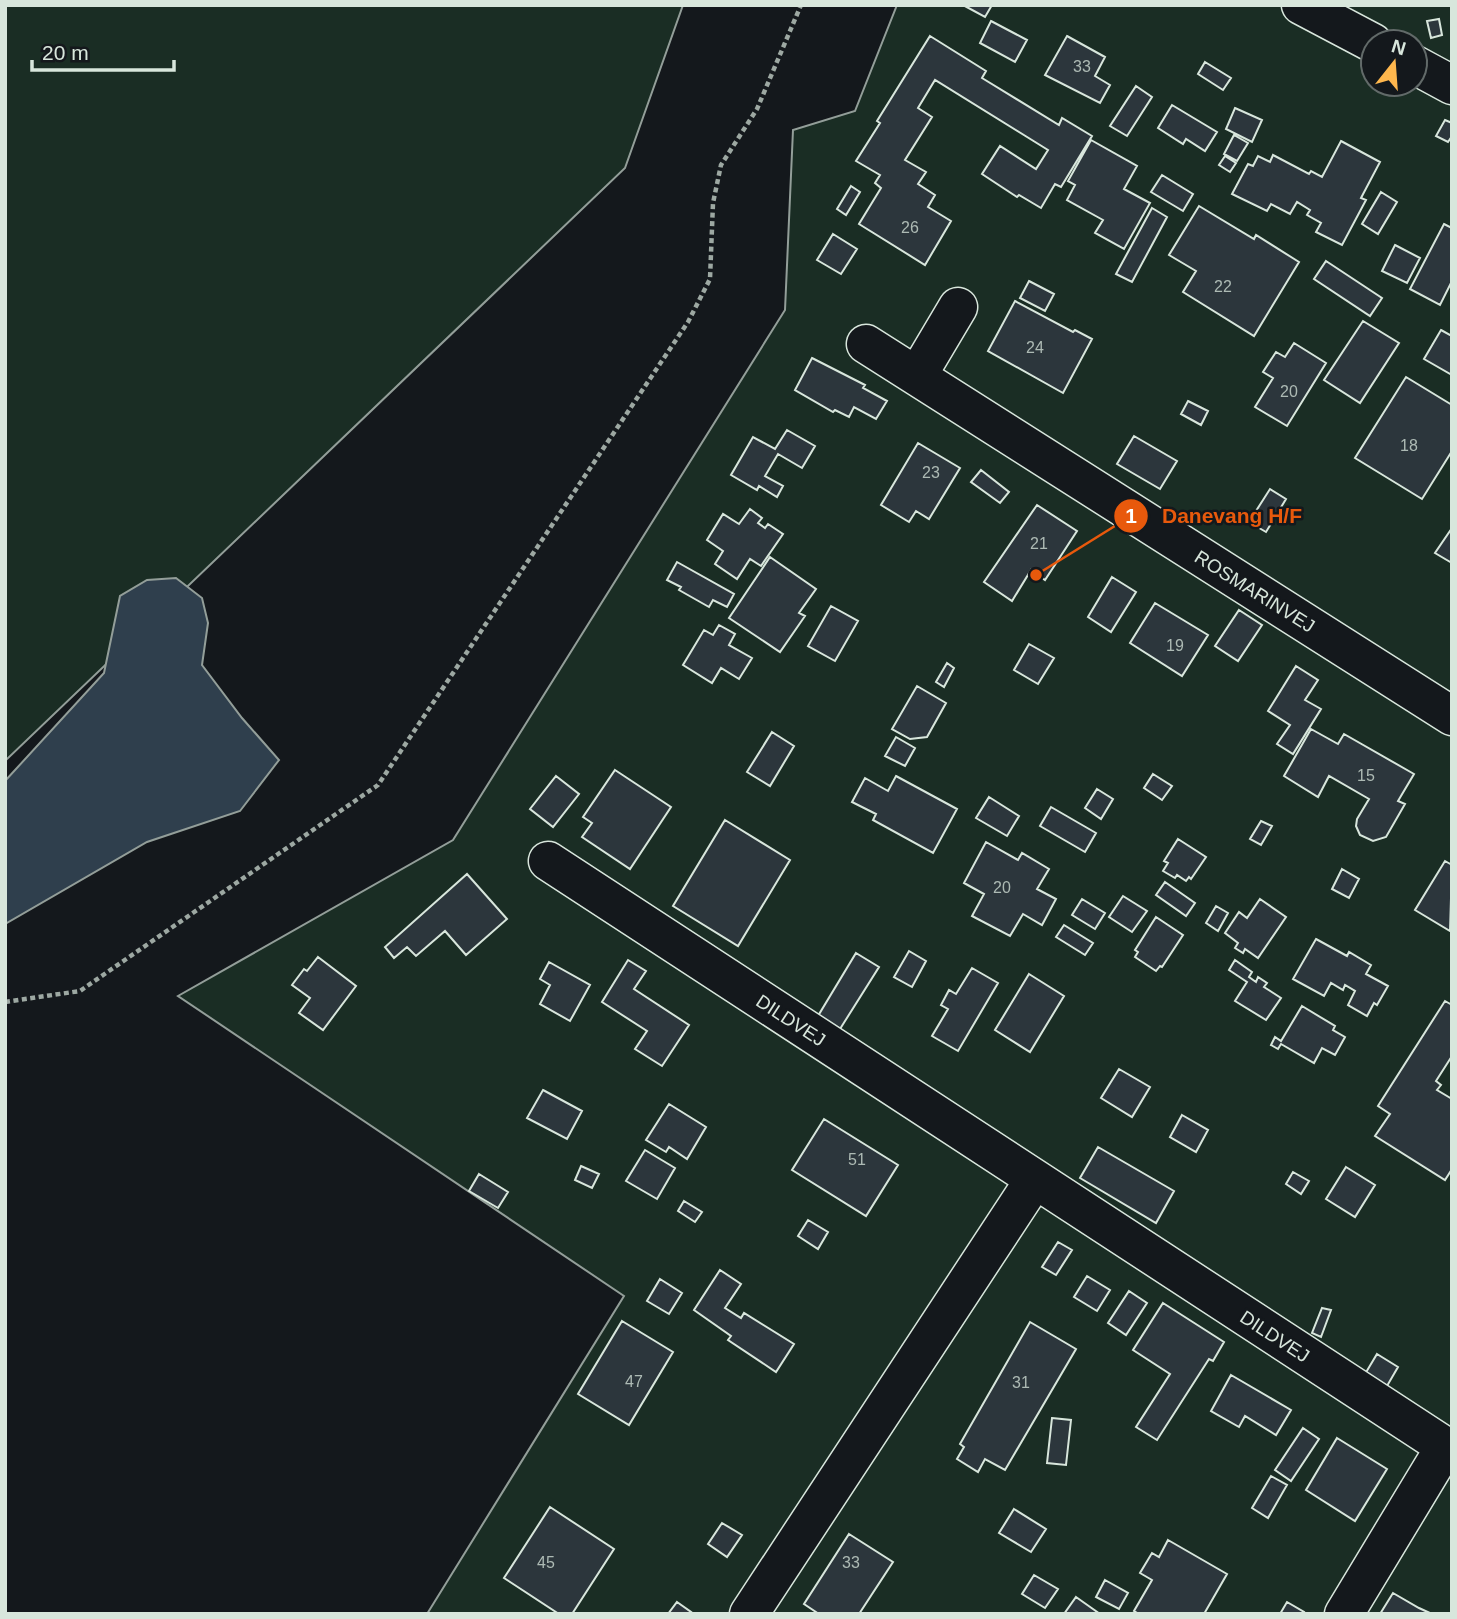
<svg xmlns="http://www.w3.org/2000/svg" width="1457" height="1619" font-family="Arial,sans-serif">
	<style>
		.green { fill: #1a2d24; stroke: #939e99; stroke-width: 2; fill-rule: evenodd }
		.water { fill: #2f3f4d; stroke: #939e99; stroke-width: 2 }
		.building { fill: #2c363c; stroke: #d8e6dc; stroke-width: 2 }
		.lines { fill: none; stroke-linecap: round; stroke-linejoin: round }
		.minor-casing { stroke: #d8e6dc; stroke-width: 41 }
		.path { stroke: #9da8a2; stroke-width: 4.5; stroke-dasharray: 5 3.5; stroke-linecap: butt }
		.minor { stroke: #14181c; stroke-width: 38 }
		.labels { text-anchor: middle; stroke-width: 5; stroke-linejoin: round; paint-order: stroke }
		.number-label { font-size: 16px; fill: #adbab4 }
		.street-label { font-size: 19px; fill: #d8e6dc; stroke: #14181c }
		.leader { fill: none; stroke: #e8590c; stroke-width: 2.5 }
		.callout-dot { fill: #e8590c; stroke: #14181c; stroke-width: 2.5 }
		.mark-label { font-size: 21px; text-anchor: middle; font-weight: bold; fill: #fff }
		.callout-label { font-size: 21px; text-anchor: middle; font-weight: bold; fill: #e8590c; stroke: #14181c; stroke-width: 5; stroke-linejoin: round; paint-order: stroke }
	</style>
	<rect width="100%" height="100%" fill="#14181c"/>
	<path class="green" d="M5,5H683L625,168L5,761Z
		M897,5H1452V1614H427L624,1296L178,996L453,840L785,310L793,130L855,111ZM1373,42H1415V84H1373Z"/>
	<path class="water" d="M176,578L202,598L208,623L202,665L242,718L279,760L240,811L147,842L5,924V781L104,673L120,596L147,580Z"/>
	<path class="building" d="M963,5H992L985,17Z
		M1439,19L1442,35L1431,38L1427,21Z
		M991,21L1027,40L1015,62L980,43Z
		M930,36L986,71L982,78L1059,125L1062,118L1092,136L1061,187L1055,184L1041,208L1019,195L1017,197L982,174L1000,146L1036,169L1048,150L935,80L918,108L932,117L905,160L926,172L918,184L935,195L928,207L951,221L925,265L859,224L881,188L875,183L880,175L856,161L880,123L877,121Z
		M1067,36L1105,57L1095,76L1110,85L1100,103L1045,75Z
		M1205,62L1231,78L1223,90L1198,74Z
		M1136,86L1152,97L1127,136L1110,126Z
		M1172,105L1217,132L1205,151L1186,139L1183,144L1158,128Z
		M1235,108L1262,120L1252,142L1226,129Z
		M1445,120L1452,123V136L1448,142L1436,136Z
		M1234,135L1248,143L1237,161L1224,154Z
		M1091,140L1137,166L1124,189L1150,203L1124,249L1095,233L1103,220L1067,200L1075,185L1068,181Z
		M1341,141L1380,162L1361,198L1366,200L1342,245L1316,232L1321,223L1307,215L1310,210L1297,202L1290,214L1271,204L1267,211L1232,194L1248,164L1253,166L1258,156L1270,162L1273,155L1309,174L1311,171L1322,177Z
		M1225,156L1236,163L1230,172L1219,165Z
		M1162,175L1193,194L1183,211L1151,192Z
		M851,186L860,192L846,215L837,209Z
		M1381,192L1397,202L1378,234L1362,224Z
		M1199,206L1254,239L1256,235L1299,262L1254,336L1183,292L1196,271L1169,255Z
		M1152,208L1167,217L1132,282L1116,274Z
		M1444,224L1452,228V281L1440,305L1410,289Z
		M833,234L857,249L841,274L817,260Z
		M1395,245L1420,258L1407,283L1382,271Z
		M1326,261L1382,298L1370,316L1314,279Z
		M1029,281L1054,294L1045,311L1020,298Z
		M1015,301L1073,332L1075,330L1092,339L1063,393L988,351Z
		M1363,321L1399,343L1360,403L1324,380Z
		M1441,330L1452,336V375L1424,359Z
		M1294,343L1326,363L1287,426L1255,407L1273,378L1263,372L1276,352L1285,357Z
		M812,358L865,385L863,388L887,401L876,419L854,407L849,417L835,410L833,412L795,390Z
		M1406,377L1452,405V451L1422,499L1355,458Z
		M1188,401L1208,411L1201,425L1181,414Z
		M787,430L815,446L802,468L778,454L765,476L783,486L777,497L759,486L757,490L731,475L753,437L775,449Z
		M1134,436L1177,461L1160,489L1117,464Z
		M918,443L960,468L929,519L916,511L909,522L881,505Z
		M981,470L1009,492L1000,503L971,482Z
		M1270,489L1286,499L1266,532L1249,522Z
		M1037,505L1077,531L1045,580L1031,570L1012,601L984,582Z
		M750,509L762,518L758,523L765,528L768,524L783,534L761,566L750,559L737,579L715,564L723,551L707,540L723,514L739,524Z
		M1452,528V563L1435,553Z
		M770,557L816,589L799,613L805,616L780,652L729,618Z
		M677,562L734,594L727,607L713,600L709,607L679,590L681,587L667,580Z
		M1112,577L1136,592L1111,632L1088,617Z
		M1155,603L1208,635L1182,676L1130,643Z
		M831,606L858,621L835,661L808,646Z
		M1239,610L1262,625L1238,661L1215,646Z
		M719,625L735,634L729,645L752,658L739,679L721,668L712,683L683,665L704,630L713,635Z
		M1029,644L1054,658L1038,684L1014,670Z
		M947,663L954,668L944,687L936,682Z
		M1296,666L1318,680L1305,700L1321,709L1293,754L1277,744L1290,725L1268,711Z
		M917,686L946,703L927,737L910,739L892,729Z
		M1311,729L1338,744L1344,734L1414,774L1398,801L1405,804L1386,837L1373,841L1360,835L1356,826L1357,819L1369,799L1329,776L1318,797L1284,776Z
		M772,732L794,746L770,786L747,772Z
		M896,737L915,748L905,766L885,756Z
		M615,770L671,807L630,869L582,837L592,823L583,817Z
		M1153,774L1172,786L1162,800L1144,788Z
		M556,776L579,794L553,827L530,809Z
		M896,776L957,809L933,853L873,820L876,814L852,802L865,778L888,791Z
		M1097,789L1113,799L1101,819L1085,808Z
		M989,797L1019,816L1007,836L976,818Z
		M1051,807L1096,833L1085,852L1040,826Z
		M725,820L790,860L738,946L673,906Z
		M1261,821L1272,826L1261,845L1250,839Z
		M1178,839L1206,857L1191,879L1189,877L1186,881L1177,875L1175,878L1163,871L1168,863L1164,861Z
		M986,842L1018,860L1022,853L1049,869L1037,889L1056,899L1042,925L1023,914L1010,936L972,916L984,894L964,883Z
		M1445,861L1452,865L1450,931L1415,910Z
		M1342,869L1359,879L1349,898L1332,889Z
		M467,874L507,919L466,955L445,931L416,956L407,947L394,958L385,947Z
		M1165,882L1195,903L1186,916L1156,895Z
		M1123,896L1147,911L1132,932L1109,917Z
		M1082,899L1105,913L1095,929L1072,915Z
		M1260,899L1286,917L1258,958L1245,949L1243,953L1235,948L1238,943L1225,933L1239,912L1247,918Z
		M1216,906L1228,913L1218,931L1206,923Z
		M1156,917L1183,935L1162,967L1160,966L1156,971L1135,957L1138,952L1135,950Z
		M1064,925L1093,943L1085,955L1056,937Z
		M1316,939L1347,956L1349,952L1371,965L1366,974L1388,986L1377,1005L1374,1003L1367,1016L1348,1005L1355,991L1345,985L1343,990L1331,983L1324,996L1293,979Z
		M909,951L926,961L912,987L894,977Z
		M856,953L879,967L840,1029L818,1016Z
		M318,957L356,986L323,1030L299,1013L310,998L292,985L304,969L307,971Z
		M628,960L646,971L634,989L689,1025L662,1066L635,1049L647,1031L602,1002Z
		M1235,960L1252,972L1249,977L1256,982L1258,977L1267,983L1264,987L1281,998L1266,1020L1235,1001L1247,982L1229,970Z
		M549,962L590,985L570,1021L540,1004L550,985L540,979Z
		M972,968L998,983L958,1051L932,1036L948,1009L941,1005L949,990L956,994Z
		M1029,974L1064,996L1030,1052L995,1030Z
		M1445,1001L1452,1005V1056L1436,1081L1441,1085L1437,1090L1452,1099V1169L1445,1180L1375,1136L1390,1114L1378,1106Z
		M1302,1006L1335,1026L1333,1030L1345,1037L1335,1055L1322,1048L1314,1063L1281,1044L1278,1049L1271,1045L1275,1037L1281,1041Z
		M1119,1069L1150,1087L1132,1117L1101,1098Z
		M543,1090L582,1111L567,1139L527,1118Z
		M669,1104L706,1127L687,1159L669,1147L666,1152L646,1140Z
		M1182,1115L1208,1130L1196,1152L1170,1137Z
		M824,1119L898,1165L866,1216L792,1170Z
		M1098,1147L1174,1191L1156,1223L1080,1178Z
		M645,1150L675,1168L657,1199L626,1181Z
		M581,1166L599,1174L592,1188L575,1180Z
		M1346,1167L1375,1185L1355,1217L1326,1199Z
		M1293,1172L1309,1181L1301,1194L1286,1184Z
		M479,1174L508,1192L498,1208L469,1191Z
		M684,1201L702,1212L695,1222L678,1211Z
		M808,1220L828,1232L818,1249L798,1236Z
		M1058,1242L1072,1250L1056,1275L1042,1267Z
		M720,1270L741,1284L725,1308L741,1318L744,1313L794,1344L776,1372L728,1340L731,1336L694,1310Z
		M1087,1276L1110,1290L1097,1311L1074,1297Z
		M660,1279L682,1293L669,1314L647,1301Z
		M1129,1291L1147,1303L1126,1335L1108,1323Z
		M1163,1303L1224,1342L1213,1361L1209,1359L1157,1440L1136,1427L1170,1374L1133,1350Z
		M1322,1308L1331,1310L1321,1337L1312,1333Z
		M622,1321L673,1352L629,1425L578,1394Z
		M1030,1322L1076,1349L1005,1470L985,1459L978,1472L957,1459L964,1447L960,1444Z
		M1377,1354L1398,1367L1387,1386L1365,1374Z
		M1231,1375L1291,1410L1276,1435L1245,1416L1239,1427L1211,1411Z
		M1052,1418L1071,1420L1066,1465L1047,1463Z
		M1303,1428L1319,1439L1291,1481L1275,1470Z
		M1337,1438L1387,1469L1355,1521L1306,1490Z
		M1271,1476L1287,1485L1268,1518L1252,1508Z
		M550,1507L614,1549L572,1614H559L504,1578Z
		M1014,1509L1046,1529L1031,1552L999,1533Z
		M722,1523L742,1535L727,1557L708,1544Z
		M849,1534L893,1562L859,1614H819L804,1604Z
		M1168,1540L1227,1574L1204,1614H1139L1134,1611L1152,1580L1140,1573L1152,1553L1159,1557Z
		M1034,1575L1058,1589L1045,1608L1022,1594Z
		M1105,1580L1128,1593L1119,1609L1096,1597Z
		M1393,1593L1419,1608L1432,1614H1380Z
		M1076,1597L1100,1614H1064Z
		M677,1602L691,1612L689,1614H668Z
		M1287,1602L1304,1612L1303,1614H1280Z"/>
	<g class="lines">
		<defs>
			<path id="minor" d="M1301,5L1373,43
				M1415,65L1452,85
				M866,344L1452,716
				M917,376L958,307
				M548,861L1452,1451
				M749,1614L1035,1179
				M1344,1614L1445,1447"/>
		</defs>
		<use href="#minor" class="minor-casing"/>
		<path class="path" d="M5,1002L80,991L378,785L688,322L710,279L713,203L721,165L757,109L801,5"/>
		<use href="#minor" class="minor"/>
	</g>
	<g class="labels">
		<g class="number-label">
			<text x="1082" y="72">33</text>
			<text x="910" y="233">26</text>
			<text x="1223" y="292">22</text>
			<text x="1035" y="353">24</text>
			<text x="1289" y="397">20</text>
			<text x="1409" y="451">18</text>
			<text x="931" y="478">23</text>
			<text x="1039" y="549">21</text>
			<text x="1175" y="651">19</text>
			<text x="1366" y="781">15</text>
			<text x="1002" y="893">20</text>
			<text x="857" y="1165">51</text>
			<text x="634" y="1387">47</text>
			<text x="1021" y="1388">31</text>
			<text x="546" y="1568">45</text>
			<text x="851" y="1568">33</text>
		</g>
		<g class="street-label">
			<text transform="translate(1255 591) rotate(32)" y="7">ROSMARINVEJ</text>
			<text transform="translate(791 1020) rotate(33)" y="7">DILDVEJ</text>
			<text transform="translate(1275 1336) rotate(33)" y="7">DILDVEJ</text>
		</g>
	</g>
	<path class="leader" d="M1036 575L1131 516"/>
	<g class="callout-dot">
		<circle cx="1036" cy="575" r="7"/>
		<circle cx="1131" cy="516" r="18"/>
	</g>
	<g class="mark-label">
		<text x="1131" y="523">1</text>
	</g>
	<g class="callout-label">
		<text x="1232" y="523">Danevang H/F</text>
	</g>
	<rect width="1457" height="1619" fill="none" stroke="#d8e6dc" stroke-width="14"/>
	<g transform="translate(1394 63) rotate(17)"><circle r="33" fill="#14181c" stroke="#626a69" stroke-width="2"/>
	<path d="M0-5L12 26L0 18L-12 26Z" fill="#ffb74d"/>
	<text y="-10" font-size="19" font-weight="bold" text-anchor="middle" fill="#d8e6dc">N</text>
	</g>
	<path d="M32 60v10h142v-10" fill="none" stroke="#d8e6dc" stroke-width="3.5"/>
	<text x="42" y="60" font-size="21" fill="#d8e6dc" stroke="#14181c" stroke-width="5" paint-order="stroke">20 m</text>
</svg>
